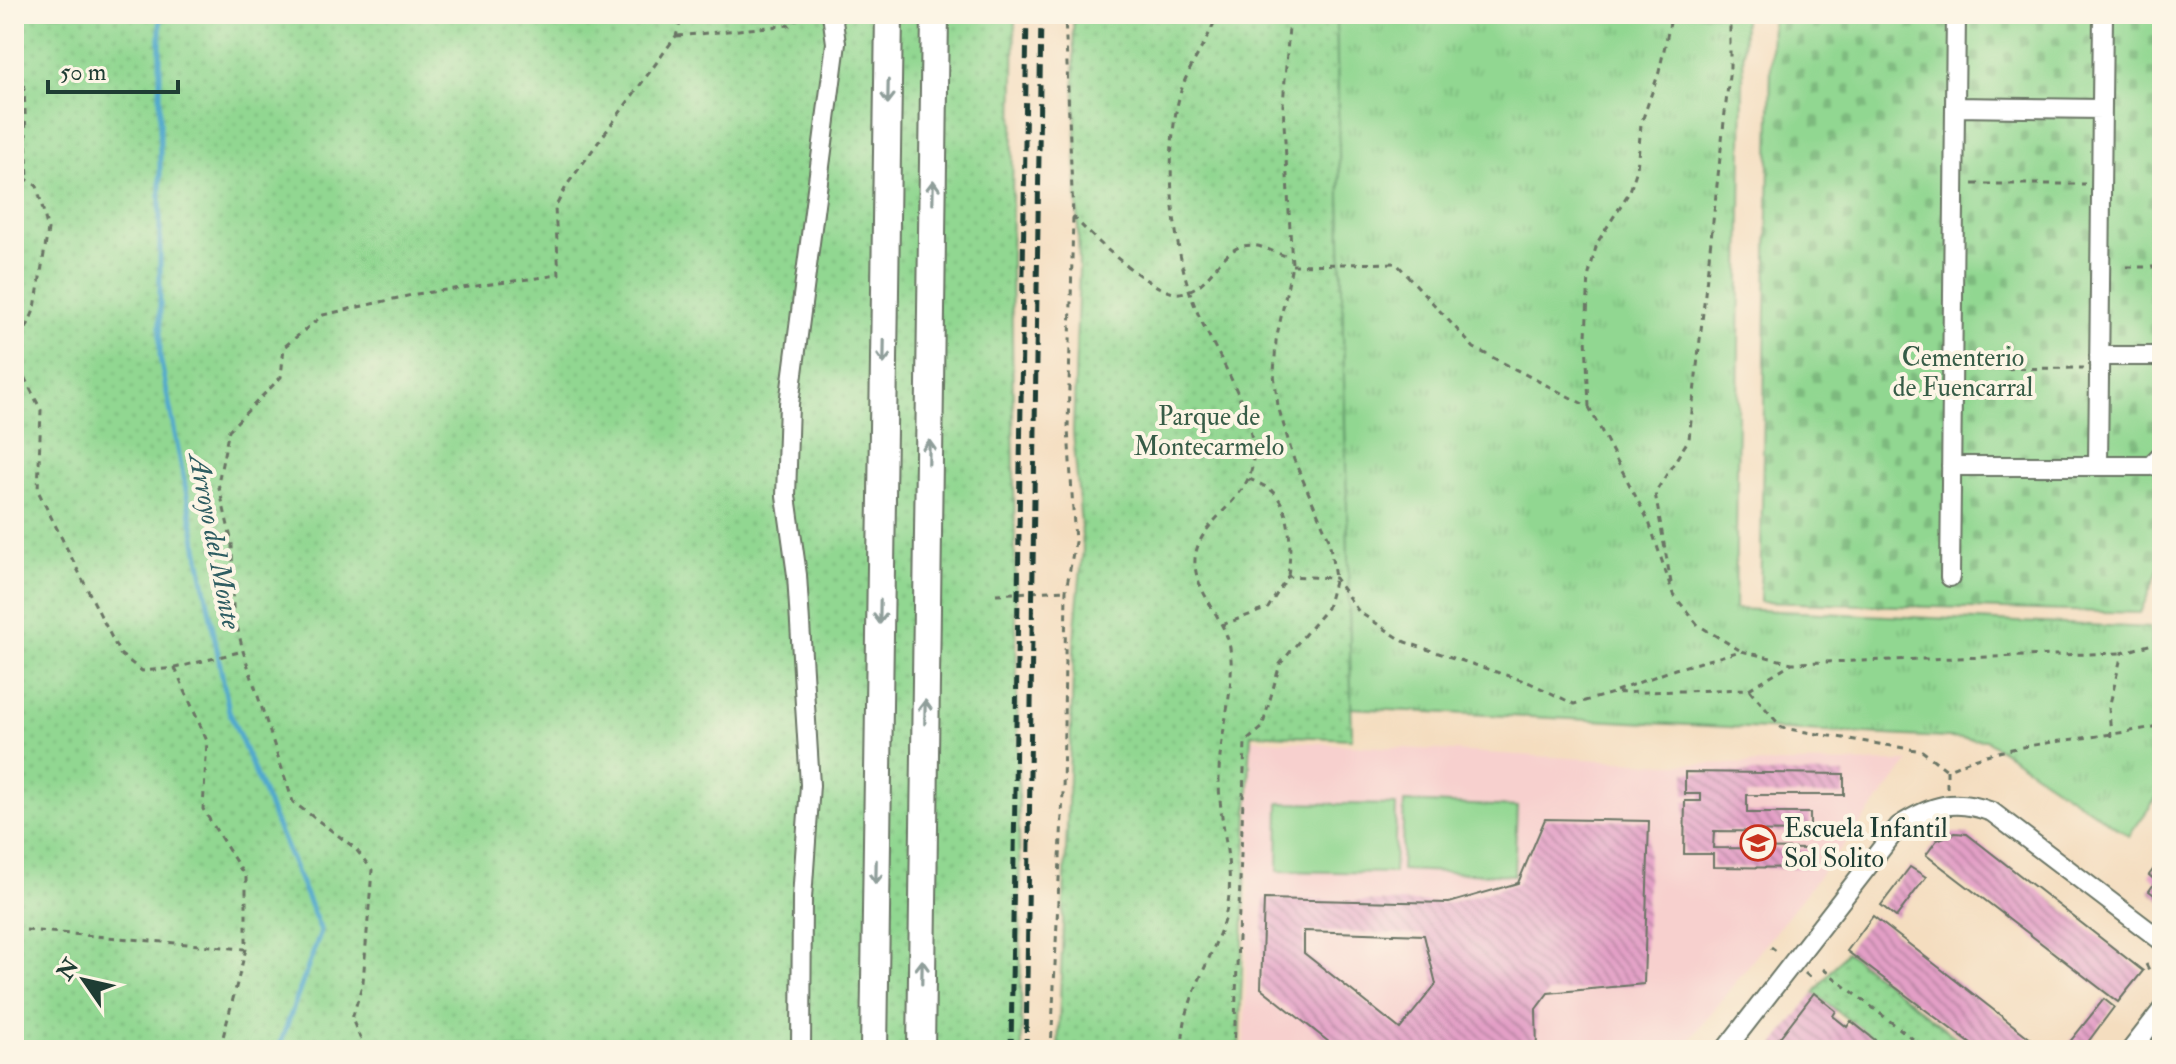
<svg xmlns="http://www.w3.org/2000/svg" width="2176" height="1064" font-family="'IM FELL Double Pica',serif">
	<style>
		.built { fill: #f7d0ce }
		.grass { fill: url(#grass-tufts); stroke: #588a62; stroke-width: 2 }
		.cemetery { fill: url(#cemetery-stones); stroke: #588a62; stroke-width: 2 }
		.park { fill: url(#park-dots); stroke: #588a62; stroke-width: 2 }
		.garden { fill: #91d791; stroke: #588a62; stroke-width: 2 }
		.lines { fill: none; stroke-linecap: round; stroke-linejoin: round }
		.stream { stroke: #50a8cd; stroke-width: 5 }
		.building { fill: url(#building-back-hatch); fill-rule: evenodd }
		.minor-casing { stroke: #6a7565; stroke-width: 22 }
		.highway-casing { stroke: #6a7565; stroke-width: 30 }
		.path { stroke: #6a7565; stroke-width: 3; stroke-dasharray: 6 6; stroke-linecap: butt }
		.minor { stroke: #fff; stroke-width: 18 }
		.highway { stroke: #fff; stroke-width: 26 }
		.rail { stroke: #1f3d34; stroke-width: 5; stroke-dasharray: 12 6; stroke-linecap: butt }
		.oneway { stroke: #8f9e9a }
		.labels { text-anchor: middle; stroke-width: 8; stroke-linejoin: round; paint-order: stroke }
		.park-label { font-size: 26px; fill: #365c47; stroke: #fcf5e5 }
		.poi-label { font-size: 26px; fill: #1f3d34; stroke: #fcf5e5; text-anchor: start }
		.water-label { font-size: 28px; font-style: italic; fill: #2e5d62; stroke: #fcf5e5 }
	</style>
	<defs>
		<pattern id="grass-tufts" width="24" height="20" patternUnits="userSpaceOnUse" patternTransform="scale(2)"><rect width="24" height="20" fill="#91d791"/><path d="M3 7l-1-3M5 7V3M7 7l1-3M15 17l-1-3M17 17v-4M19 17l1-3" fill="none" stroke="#7db97e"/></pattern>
		<pattern id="cemetery-stones" width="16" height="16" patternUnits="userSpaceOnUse" patternTransform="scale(2)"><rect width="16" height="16" fill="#91d791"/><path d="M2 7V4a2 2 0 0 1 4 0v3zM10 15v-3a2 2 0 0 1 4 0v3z" fill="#7db97e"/></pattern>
		<pattern id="park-dots" width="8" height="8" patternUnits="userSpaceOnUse" patternTransform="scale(2)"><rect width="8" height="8" fill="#91d791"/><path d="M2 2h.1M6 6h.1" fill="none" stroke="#7db97e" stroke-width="1.8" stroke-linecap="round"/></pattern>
		<pattern id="building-back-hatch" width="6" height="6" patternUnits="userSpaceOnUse" patternTransform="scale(2)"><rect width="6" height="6" fill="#e39fc6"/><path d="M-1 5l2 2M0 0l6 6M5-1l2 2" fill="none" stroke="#b783a2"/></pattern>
	</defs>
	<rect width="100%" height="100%" fill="#fcf5e5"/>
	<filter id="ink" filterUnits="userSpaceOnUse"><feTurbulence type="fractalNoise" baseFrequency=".0125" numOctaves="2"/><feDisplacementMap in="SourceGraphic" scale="16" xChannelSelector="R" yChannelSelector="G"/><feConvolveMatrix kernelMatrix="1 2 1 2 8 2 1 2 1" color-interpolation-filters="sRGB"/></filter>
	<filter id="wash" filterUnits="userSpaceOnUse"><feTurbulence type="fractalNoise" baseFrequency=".006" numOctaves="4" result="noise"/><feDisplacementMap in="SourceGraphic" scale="32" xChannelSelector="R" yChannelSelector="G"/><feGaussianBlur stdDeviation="1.8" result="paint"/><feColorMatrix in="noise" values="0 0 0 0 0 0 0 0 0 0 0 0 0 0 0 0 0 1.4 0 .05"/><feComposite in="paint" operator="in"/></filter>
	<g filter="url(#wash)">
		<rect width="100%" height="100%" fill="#f4ddbf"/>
		<path class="built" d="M1252,739L1671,764L1909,762L1682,1050H1244Z"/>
		<path class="grass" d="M1336,14H1744L1735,609L2150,628L2154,657L2162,656V790L2129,836L1986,740L1351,708Z"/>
		<path class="cemetery" d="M1772,14H2162V500L2158,522L2162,561L2140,613L1760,602Z"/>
		<path class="park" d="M14,14H1015L1011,262L1022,1050H14Z
			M1073,14H1336L1352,739L1251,734L1239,1050H1058L1075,627L1083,549L1073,432L1079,270Z
			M1846,952L1972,1050H1887L1814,993Z"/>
		<path class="garden" d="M1404,802L1517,807L1514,875L1401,870Z
			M1279,803L1396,805L1394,873L1278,871Z"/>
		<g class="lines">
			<path class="stream" d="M160,14V357L229,711L321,931L278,1050"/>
		</g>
		<g id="blocks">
			<path class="building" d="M1685,772L1844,774V795H1747V813H1810V832L1714,831L1713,848L1810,849V868L1713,867V854H1684L1685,801H1701V794H1685Z
				M1545,819L1649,821L1644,984L1548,993L1536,1009L1537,1050H1339L1261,988L1264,899L1449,903L1518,883ZM1304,931L1424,935L1436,984L1400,1029L1304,953Z
				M1955,833L1967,834L2143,971L2118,1002L1926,855L1937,840Z
				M2162,858V901L2149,891L2156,881L2149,875Z
				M1910,867L1926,877L1896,917L1881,905Z
				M1873,916L2045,1050H1979L1847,951Z
				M1814,993L1836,1011L1833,1016L1847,1027L1851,1021L1875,1040L1867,1050H1770Z
				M2104,999L2114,1007L2082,1050L2065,1048Z"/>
		</g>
	</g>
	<g filter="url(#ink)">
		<use href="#blocks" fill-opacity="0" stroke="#6a7565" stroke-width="2"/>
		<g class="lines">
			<defs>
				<path id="minor" d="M1955,107L2102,109
					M2099,356H2162
					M1951,466H2150L2162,454
					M2098,466L2103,14
					M1950,577L1956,14
					M801,1050L802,898L810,785L797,575L786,496L789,404L836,43L832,14
					M1725,1050L1899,826C1932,805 1955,798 1992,812L2162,941
					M2131,1050L2162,1010"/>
				<path id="highway" d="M874,1050L889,14
					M921,1050L935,14"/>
			</defs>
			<use href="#minor" class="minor-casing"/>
			<use href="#highway" class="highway-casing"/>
			<path class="path" d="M2119,16L2162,17
				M677,36L790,25L804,14
				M14,38L24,88L28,180
				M14,171L37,186L48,230L35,308L14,357L41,410L38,491L120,654L142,671L175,668L243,651
				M1973,184H2085
				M1073,216C1090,236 1149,290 1175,293C1183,294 1191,290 1198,286C1213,275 1224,250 1243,246C1260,242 1274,254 1290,257
				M1292,265L1396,263L1474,348L1589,407L1649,522L1673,594L1698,625L1741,651
				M2127,267H2162
				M1971,369L2083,368
				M1589,407L1586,337L1589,274L1597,243L1630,191L1637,169L1641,124L1659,72L1672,14
				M1249,479C1256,482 1266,486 1272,491C1293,510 1291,551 1288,576
				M1671,583L1655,493L1689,439L1730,67V14
				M996,594L1066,590
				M1222,625L1268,608L1288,576L1335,578L1359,612L1405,642L1530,683L1574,704L1613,693L1749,689L1782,728L1922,751L1947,770
				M175,668L207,741L203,809L246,878V949L223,1037L209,1050
				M1749,689L1792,663L2122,653
				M1616,691L1675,669L1741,651L1792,663
				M2111,737L2109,708L2122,653L2162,641
				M1947,788V770C2007,740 2094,741 2162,725
				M14,929L245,949
				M1771,947L1780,954
				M2146,964L2151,974
				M1823,969L1927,1050
				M1805,973L1814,981
				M356,1050L361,1040L352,1019L363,982L372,870L355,848L293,802L243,651L233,609L232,543L218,483L229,430L281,377L284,347L323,315L416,294L559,275L555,208L567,185L676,36L683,14
				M1051,1050L1063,794L1066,590L1075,542L1068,429L1073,216L1065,14
				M1183,1050C1179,996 1224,948 1229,895C1232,857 1219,818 1219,780C1218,737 1236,692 1230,648C1225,617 1193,591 1195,559C1198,518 1254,500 1253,456C1253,407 1219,359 1199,316C1172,255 1162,154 1181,91C1189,64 1209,41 1217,14
				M1234,1050L1245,742L1262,728L1280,664L1327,608L1335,578L1329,539L1294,460L1278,406L1274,374L1276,341L1292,265L1283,105L1290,14"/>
			<use href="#minor" class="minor"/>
			<use href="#highway" class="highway"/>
			<path class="rail" d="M1011,1050L1027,14
				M1026,1050L1041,14"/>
		</g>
		<defs><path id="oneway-shaft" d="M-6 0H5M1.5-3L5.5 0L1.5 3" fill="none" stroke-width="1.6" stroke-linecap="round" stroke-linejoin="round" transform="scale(2)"/></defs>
		<g class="oneway">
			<use href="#oneway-shaft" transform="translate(888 92) rotate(91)"/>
			<use href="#oneway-shaft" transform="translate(933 192) rotate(-89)"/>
			<use href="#oneway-shaft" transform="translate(884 352) rotate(91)"/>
			<use href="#oneway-shaft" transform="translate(929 452) rotate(-89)"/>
			<use href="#oneway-shaft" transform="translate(880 612) rotate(91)"/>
			<use href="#oneway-shaft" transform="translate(925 712) rotate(-89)"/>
			<use href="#oneway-shaft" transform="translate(876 872) rotate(91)"/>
			<use href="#oneway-shaft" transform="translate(922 972) rotate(-89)"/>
		</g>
	</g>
	<defs>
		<symbol id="school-ring" viewBox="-11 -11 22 22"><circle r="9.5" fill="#fcf5e5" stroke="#c8321e" stroke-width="1.5"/><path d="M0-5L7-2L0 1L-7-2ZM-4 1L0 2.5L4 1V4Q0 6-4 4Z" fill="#c8321e"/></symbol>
	</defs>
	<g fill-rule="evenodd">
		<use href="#school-ring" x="1738" y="823" width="40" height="40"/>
	</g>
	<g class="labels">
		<g class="park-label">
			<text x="1963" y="366">Cementerio<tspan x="1963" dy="30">de Fuencarral</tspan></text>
			<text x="1209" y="425">Parque de<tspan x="1209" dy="30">Montecarmelo</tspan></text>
		</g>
		<g class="poi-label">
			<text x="1784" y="837">Escuela Infantil<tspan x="1784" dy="30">Sol Solito</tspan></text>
		</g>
		<g class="water-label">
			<text transform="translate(216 541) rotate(79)" y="10">Arroyo del Monte</text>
		</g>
	</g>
	<rect width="2176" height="1064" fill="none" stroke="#fcf5e5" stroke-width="48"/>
	<g transform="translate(84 980) rotate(304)" stroke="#fcf5e5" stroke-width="6" paint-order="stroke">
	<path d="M0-6L14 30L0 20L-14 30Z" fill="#1f3d34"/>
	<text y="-12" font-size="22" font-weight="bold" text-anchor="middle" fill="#1f3d34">N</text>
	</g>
	<path d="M48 80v12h130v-12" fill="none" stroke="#1f3d34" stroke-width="4"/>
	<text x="60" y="80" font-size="24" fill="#1f3d34" stroke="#fcf5e5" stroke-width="6" paint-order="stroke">50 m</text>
</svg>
